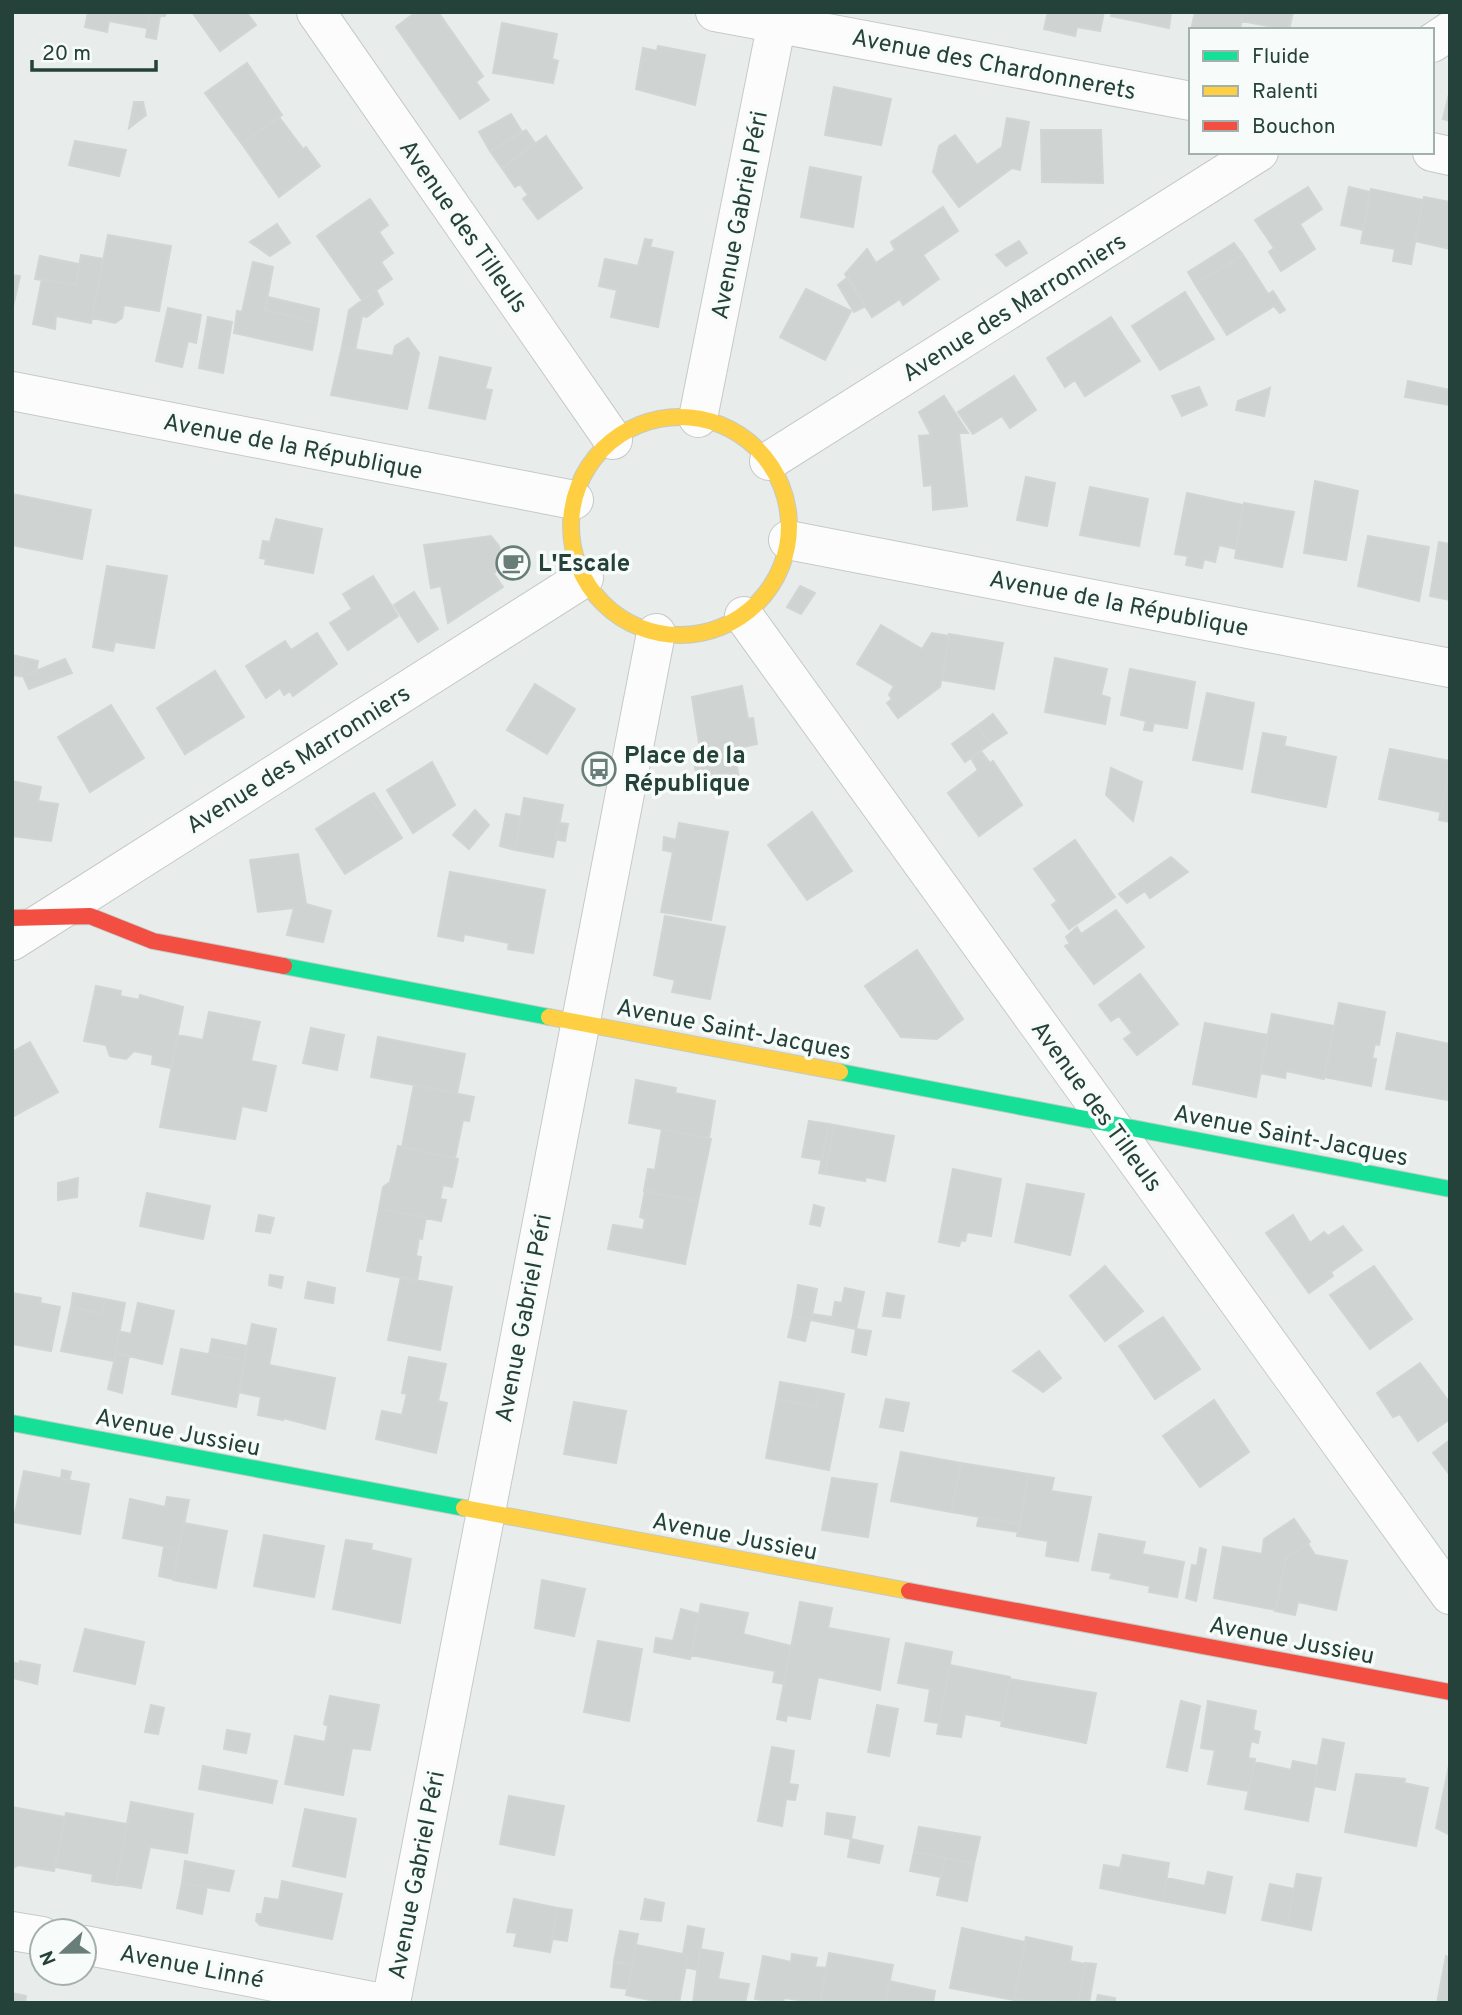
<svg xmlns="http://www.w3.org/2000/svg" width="1462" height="2015" font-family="Overpass,sans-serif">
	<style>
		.building { fill: #cfd4d2; stroke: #d1d6d4; stroke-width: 2 }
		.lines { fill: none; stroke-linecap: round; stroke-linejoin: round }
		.street-casing { stroke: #c5cac8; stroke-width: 40 }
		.fast-casing { stroke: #c3cbc8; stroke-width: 18 }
		.slow-casing { stroke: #c3cbc8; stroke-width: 18 }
		.jam-casing { stroke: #c3cbc8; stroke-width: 18 }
		.street { stroke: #fcfcfc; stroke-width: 38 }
		.fast { stroke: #16e098; stroke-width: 16 }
		.slow { stroke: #ffcf43; stroke-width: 16 }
		.jam { stroke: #f24e42; stroke-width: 16 }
		.labels { text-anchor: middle; stroke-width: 7; stroke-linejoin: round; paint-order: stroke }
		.street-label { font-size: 24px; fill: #24423a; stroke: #f7fbf9 }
		.poi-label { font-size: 24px; font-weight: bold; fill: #24423a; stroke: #f7fbf9; text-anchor: start }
	</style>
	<rect width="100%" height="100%" fill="#e8edeb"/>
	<path class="building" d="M88,12H150L147,28L109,21L107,32L85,27Z
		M150,12H166L165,16H160L156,39L146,37Z
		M192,12H246L256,25L220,51Z
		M416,12H438L483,76L476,82L489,100L460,119L396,27Z
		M1048,12H1104L1100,31L1077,27L1075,36L1044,29Z
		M1112,12H1171L1169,28L1111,16Z
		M1195,12H1243L1240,30H1191Z
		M1243,12H1293L1289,30L1241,21Z
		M502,23L557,34L552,59L558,61L553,83L493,73Z
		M658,46L705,55L695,105L636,89L643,48L657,51Z
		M247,63L282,115L242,144L205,93Z
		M834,87L891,99L881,145L825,135Z
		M1450,90V121L1443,119Z
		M134,102H143L146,115L129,128Z
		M511,114L522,132L490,151L479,132Z
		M279,117L303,149L306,147L320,166L279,197L242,144Z
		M1007,118L1029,122L1020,170L1012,168L959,207L933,172L939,146L955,135L977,165L1002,147Z
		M526,130L535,143L502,168L490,151Z
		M1041,130H1101L1103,183L1042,182Z
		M546,136L582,188L538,219L523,199L528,195L520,184L515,187L502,168Z
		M75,141L126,150L119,176L69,165Z
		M810,167L861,177L853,227L801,217Z
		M1308,187L1322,209L1300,224L1315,249L1281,271L1269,252L1274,248L1255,220Z
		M1349,187L1370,192L1363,230L1341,225Z
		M1371,189L1423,200L1411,264L1393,261L1395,249L1361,243Z
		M1424,197L1450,202V249L1415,241Z
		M370,199L388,225L379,232L393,253L381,262L392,279L362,300L317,236Z
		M943,207L958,231L923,255L939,279L903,305L900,299L872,317L845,274L867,249L876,263L895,250L891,242Z
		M277,224L290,243L270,256L250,242Z
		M108,235L171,246L159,311L124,305L122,318L115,323L92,318Z
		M645,239L652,240L650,247L673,252L658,327L611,317L617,290L599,286L605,259L638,266Z
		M1019,241L1027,253L1006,266L996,255Z
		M1234,243L1243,255L1195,284L1188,272Z
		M81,255L104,259L91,323L56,316L55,329L33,324L42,279L76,285Z
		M1243,255L1268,294L1273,291L1285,310L1280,313L1274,306L1227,335L1195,284Z
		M40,256L79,264L76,285L35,279Z
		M253,262L273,267L265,310L317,323L312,350L234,333L237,311L242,312Z
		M12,275L20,276L12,311Z
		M848,277L866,306L854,312L838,285Z
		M806,289L851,311L825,360L780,337Z
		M376,290L383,304L367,317L362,316L355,350L342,347L349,310Z
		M1185,292L1214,339L1160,370L1132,326Z
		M268,297L319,309L317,323L265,310Z
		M168,308L201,315L196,343L188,341L182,367L156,361Z
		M208,317L232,322L223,373L199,368Z
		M1111,317L1140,361L1085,396L1075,380L1065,387L1047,358Z
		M408,338L419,353L407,409L331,395L342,347L393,356L395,346Z
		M440,357L491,368L485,389L492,390L485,419L429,408Z
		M1014,376L1036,410L1010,428L1002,416L973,434L958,412Z
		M1408,381L1450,390V405L1405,397Z
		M1199,387L1207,405L1182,416L1172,396Z
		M1270,388L1264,416L1236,410L1238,401Z
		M944,396L968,433H959L967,506L933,510L932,485L924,486L919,436L931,435L919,412Z
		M1026,477L1055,483L1047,526L1017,520Z
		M1315,481L1358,491L1346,560L1304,553Z
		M1090,487L1148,499L1139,546L1080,535Z
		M1187,493L1243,505L1236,549L1219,545L1215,562L1204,559L1202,568L1186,565L1188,556L1175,554Z
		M12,494L91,510L82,559L12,545Z
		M1244,503L1294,512L1282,567L1235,558Z
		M276,519L322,529L313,573L265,564L266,559L260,558L263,541L270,542Z
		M491,536L499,546L502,560L494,574L503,587L448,623L441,586L431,588L424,545Z
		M1368,536L1429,547L1419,601L1358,586Z
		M1439,542L1450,544V600L1430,596Z
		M107,566L167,576L154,648L115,642L113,651L93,647Z
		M373,576L398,616L348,650L330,623L352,609L343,594Z
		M800,586L815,593L801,614L787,607Z
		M414,592L438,629L418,642L394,605Z
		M881,625L922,649L932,633L949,636L940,687L898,718L887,703L892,699L889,695L894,686L857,664Z
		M317,633L337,664L293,696L290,691L284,695L280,688L266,698L246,666L285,641L291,650Z
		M949,634L1003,643L994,689L942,680Z
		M12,655L25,658L20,676L12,675Z
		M25,658L38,661L36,672L20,676Z
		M1055,658L1107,669L1101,695L1110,698L1105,724L1045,712Z
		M65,659L72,673L29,689L23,676Z
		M1130,669L1195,682L1187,728L1154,723L1152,731L1144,730L1146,721L1121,715Z
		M215,671L244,717L185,754L157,708Z
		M535,684L575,709L547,754L507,730Z
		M742,686L748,719L753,718L757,744L734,749L739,778L698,782L693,757L701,756L692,697Z
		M1207,693L1254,703L1242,769L1193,760Z
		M111,705L144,758L90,792L58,737Z
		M993,714L1007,733L990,744L977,726Z
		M977,726L990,744L965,762L952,744Z
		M1263,733L1286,737L1284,746L1336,757L1326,807L1252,792Z
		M1390,749L1450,761L1441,812L1379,799Z
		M981,751L990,763L993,761L1022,805L979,836L948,793L978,770L971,758Z
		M432,762L455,805L413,833L387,790Z
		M1111,768L1142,782L1133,821L1106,795Z
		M1450,770V822L1439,820Z
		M12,781L41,787L38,801L58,804L51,841L12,836Z
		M374,793L402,838L368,796Z
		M368,796L402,838L345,874L316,829Z
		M524,798L563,805L553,857L515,850Z
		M475,810L489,825L469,849L453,835Z
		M812,812L852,871L807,900L768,845Z
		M506,814L522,817L515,850L500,846Z
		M559,823L568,824L565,841L555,839Z
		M679,823L728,832L711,920L661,912L673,852L663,850L664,837L676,840Z
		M1075,840L1115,897L1069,929L1052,905L1057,901L1034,869Z
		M298,854L306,904L331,911L323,942L287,935L294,908L258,912L250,860Z
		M1171,857L1188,872L1150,898L1145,891L1127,903L1119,894Z
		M450,872L545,890L533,953L508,949L509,943L464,934L463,941L438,936Z
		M1116,910L1144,947L1094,984L1065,946L1070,944L1066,937L1077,927L1081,934Z
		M665,916L725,927L710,999L672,992L675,980L654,975Z
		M917,950L963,1019L937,1039L901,1037L865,986Z
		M1140,974L1178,1024L1137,1055L1124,1039L1132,1033L1119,1016L1111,1021L1099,1005Z
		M96,986L121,991L120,996L139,1000L140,995L183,1007L171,1068L152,1064L153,1055L134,1051L126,1059L110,1056L106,1045L84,1041Z
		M1339,1003L1385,1012L1379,1045L1375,1044L1372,1058L1376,1059L1371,1086L1324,1077Z
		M209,1012L245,1019L244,1026L258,1029L251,1061L276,1066L266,1111L242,1106L235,1139L160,1127L178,1035L203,1040Z
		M1272,1014L1334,1026L1324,1079L1286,1071L1285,1078L1260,1073Z
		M245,1019L260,1022L258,1029L244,1026Z
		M1205,1023L1268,1035L1256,1097L1193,1084Z
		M311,1028L344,1035L337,1070L303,1063Z
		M1397,1033L1450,1044L1448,1100L1386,1089Z
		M378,1037L465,1054L457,1093L371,1077Z
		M30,1042L58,1092L12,1117V1052Z
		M636,1080L676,1088L675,1093L715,1101L709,1138L629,1123Z
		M414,1085L474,1097L469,1121L463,1120L455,1158L402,1147Z
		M809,1121L829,1124L822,1160L802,1157Z
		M829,1124L834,1125L825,1174L819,1173Z
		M834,1125L894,1136L885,1181L866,1177L865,1181L825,1174Z
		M662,1129L711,1139L698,1201L644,1191L648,1169L655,1170Z
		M398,1146L458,1159L452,1187L443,1185L440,1199L446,1200L441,1221L379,1209L383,1187L390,1182Z
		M953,1169L1001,1179L991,1236L967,1232L965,1241L961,1240L959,1246L939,1242Z
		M78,1178L77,1197L58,1200V1183Z
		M1027,1184L1084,1194L1070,1255L1015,1242Z
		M645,1191L698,1201L685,1264L608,1249L613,1225L643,1230L645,1219L640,1217Z
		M147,1193L210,1206L203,1239L140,1226Z
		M814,1205L824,1208L820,1226L810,1224Z
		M379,1209L426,1217L422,1239L419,1238L416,1256L421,1257L417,1281L367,1271Z
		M259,1215L274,1218L270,1233L256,1231Z
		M1293,1215L1310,1243L1324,1232L1328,1236L1343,1226L1362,1250L1331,1272L1333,1276L1309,1293L1266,1233Z
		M1105,1266L1143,1311L1105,1341L1070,1296Z
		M1374,1266L1412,1319L1370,1349L1330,1295Z
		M270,1275L283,1277L281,1288L269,1285Z
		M401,1277L452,1287L440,1350L388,1340Z
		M308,1282L335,1288L333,1303L305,1298Z
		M798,1285L817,1289L811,1320L793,1316Z
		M845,1288L864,1292L856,1329L831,1324L835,1302L842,1303Z
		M12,1293L41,1298L40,1303L60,1307L51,1351L12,1344Z
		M73,1293L105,1299L102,1314L71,1307Z
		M887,1293L904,1296L900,1318L883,1316Z
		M105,1299L125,1303L114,1361L61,1351L71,1307L102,1314Z
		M138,1303L174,1311L162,1364L116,1353L119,1331L131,1334Z
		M812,1314L832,1317L831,1324L811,1320Z
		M793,1316L810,1320L805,1341L788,1337Z
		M1163,1317L1200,1369L1155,1399L1119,1346Z
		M252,1324L276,1329L269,1365L335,1378L325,1429L283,1418V1420L258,1415L261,1397L238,1392Z
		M856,1329L871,1331L866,1355L852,1352Z
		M212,1339L247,1346L245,1361L209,1354Z
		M181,1349L245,1361L236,1407L172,1394Z
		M1039,1351L1061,1378L1043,1392L1013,1371Z
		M116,1353L129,1356L122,1393L108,1389Z
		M409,1357L446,1364L438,1401L447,1403L436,1453L376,1439L382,1411L402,1415L407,1394L402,1393Z
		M1420,1363L1450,1403V1419L1418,1441L1400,1414L1393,1417L1377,1393Z
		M780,1382L819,1389L816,1407L777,1399Z
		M819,1389L844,1394L829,1470L766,1458L777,1399L816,1407Z
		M886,1399L909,1403L903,1431L880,1427Z
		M1214,1400L1249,1452L1200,1487L1163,1436Z
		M574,1402L626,1411L616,1463L564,1454Z
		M1450,1440V1475L1433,1453Z
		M901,1452L961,1463L951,1512L891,1501Z
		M961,1463L1029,1474L1020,1524L951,1512Z
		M62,1470L71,1472L69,1480L61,1478Z
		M24,1471L89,1484L80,1534L13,1522Z
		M1029,1474L1054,1478L1051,1491L1091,1497L1078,1561L1046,1556L1048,1541L1017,1536Z
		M832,1478L877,1484L868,1537L822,1530Z
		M167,1497L189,1500L179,1549L123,1538L130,1499L165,1507Z
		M979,1517L1020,1524L1018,1532L977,1526Z
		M1294,1519L1310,1542L1286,1558L1276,1610L1214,1598L1223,1547L1262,1554L1264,1539Z
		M184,1523L227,1531L216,1588L173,1580Z
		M1099,1534L1145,1542L1142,1554L1184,1562L1177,1597L1149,1592L1150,1586L1110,1578L1112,1573L1092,1570Z
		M264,1535L324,1546L314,1597L254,1586Z
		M346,1540L372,1544L371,1550L411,1559L400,1623L333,1609Z
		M1308,1544L1315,1555L1347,1561L1336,1610L1298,1602L1295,1615L1275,1611L1286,1558Z
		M164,1547L179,1549L173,1579L159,1576Z
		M1200,1548L1206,1550L1196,1601L1186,1598L1192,1565L1197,1566Z
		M542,1580L585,1589L574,1636L535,1628Z
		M800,1602L832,1608L828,1628L889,1639L880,1690L818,1677L810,1719L787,1715L786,1721L777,1719Z
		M701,1604L748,1613L743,1634L791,1646L784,1684L773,1682L775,1671L691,1655Z
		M681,1609L699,1614L690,1659L654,1652L656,1638L673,1641Z
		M85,1629L144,1642L135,1684L74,1671Z
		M598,1641L642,1649L629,1721L584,1712Z
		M906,1643L952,1652L939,1723L925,1721L930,1689L898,1683Z
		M20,1661L40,1665L37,1684L17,1679Z
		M12,1662L20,1664L17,1679L12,1678Z
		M950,1665L1010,1677L1002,1721L965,1714L961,1737L937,1734Z
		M1010,1679L1096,1693L1086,1743L1001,1726Z
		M330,1696L379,1705L370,1750L352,1748L343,1795L285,1784L295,1736L325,1742L328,1726L324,1724Z
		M1181,1701L1200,1706L1187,1771L1167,1767Z
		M1208,1701L1256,1711L1253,1730L1260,1732L1258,1743L1251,1741L1248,1758L1255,1759L1249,1791L1208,1784L1215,1750L1201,1748Z
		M151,1705L164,1708L158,1734L145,1732Z
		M877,1705L898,1709L889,1756L868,1752Z
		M227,1730L250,1734L246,1753L224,1749Z
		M1323,1739L1344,1743L1335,1790L1314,1786Z
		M772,1747L794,1751L789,1784L798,1785L795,1800L786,1799L782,1826L758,1821Z
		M1293,1761L1318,1766L1308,1821L1245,1809L1255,1762L1291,1770Z
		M1450,1761V1835L1436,1828Z
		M203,1766L277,1781L272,1803L199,1789Z
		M1356,1774L1405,1779L1404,1783L1428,1788L1416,1846L1345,1832Z
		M509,1796L564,1806L554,1855L500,1844Z
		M131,1802L193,1814L187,1853L150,1847L141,1888L116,1884Z
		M12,1807L65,1817L54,1871L18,1865L12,1869Z
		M305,1809L356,1819L345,1877L293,1866Z
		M66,1813L127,1824L116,1885L92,1881L93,1874L55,1867Z
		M827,1813L855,1817L851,1839L825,1834Z
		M919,1827L980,1837L974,1864L914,1852Z
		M851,1839L883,1846L879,1863L848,1857Z
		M914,1852L945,1858L941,1877L910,1871Z
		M1123,1855L1169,1863L1163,1901L1100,1888L1104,1865L1120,1868Z
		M945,1858L974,1864L967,1901L937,1895Z
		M185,1861L234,1871L229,1891L182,1883Z
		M1208,1872L1232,1877L1225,1913L1163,1901L1167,1878L1205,1886Z
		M1297,1874L1321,1878L1311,1930L1287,1925Z
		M282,1881L342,1894L332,1939L260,1925L256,1921L257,1914H262L265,1898L279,1900Z
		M182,1883L207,1887L202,1914L177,1908Z
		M1270,1884L1294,1889L1287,1925L1262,1920Z
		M514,1899L558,1908L550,1952L514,1946L517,1933L507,1932Z
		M645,1899L664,1903L661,1921L641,1919Z
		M558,1908L572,1910L567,1941L552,1939Z
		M688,1926L704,1929L697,1970L685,1967L688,1955L683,1954Z
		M962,1928L1025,1942L1014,2000L950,1988Z
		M620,1931L638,1934L632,1965L614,1961Z
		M1026,1937L1072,1947L1070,1961L1085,1964L1078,2003L1014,2000Z
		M636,1945L688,1955L679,2003H649L650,2000L626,1995Z
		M700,1949L723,1953L718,1979L749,1984L745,2003H693Z
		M829,1953L893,1965L885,2003H820Z
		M792,1954L817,1958L815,1967L827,1968L820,2003L784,1998L783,2003L755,1999L763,1956L791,1962Z
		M1446,1956L1450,1959V2003H1437Z
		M614,1963L632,1965L627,1989L611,1987Z
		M1085,1963L1096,1964L1089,2003H1078Z
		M889,1981L935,1991L933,2003H885Z
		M12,1993L26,1996L25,2003H12Z
		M1098,1995L1115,1998V2003H1096Z"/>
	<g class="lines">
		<defs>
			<path id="street" d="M316,12L613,440
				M715,12L1191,101
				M1432,43L1450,31
				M1432,152L1450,156
				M12,391L574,500
				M698,418L779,12
				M769,461L1259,152
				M788,540L1450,668
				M744,616L1450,1595
				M12,941L584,578
				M12,1931L42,1936
				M84,1945L382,2003
				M391,2003L656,633"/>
			<path id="fast" d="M284,966L549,1017
				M840,1072L1450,1189
				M12,1423L464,1508"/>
			<path id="slow" d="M571 526a109 109 0 1 1 218 0a109 109 0 1 1-218 0Z
				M549,1017L840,1072
				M464,1508L909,1591"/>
			<path id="jam" d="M12,918L90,916L153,941L284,966
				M909,1591L1450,1692"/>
		</defs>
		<use href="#street" class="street-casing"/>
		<use href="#fast" class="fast-casing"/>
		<use href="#slow" class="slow-casing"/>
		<use href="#jam" class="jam-casing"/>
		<use href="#street" class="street"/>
		<use href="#fast" class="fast"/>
		<use href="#slow" class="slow"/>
		<use href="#jam" class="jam"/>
	</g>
	<defs>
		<symbol id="cafe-ring" viewBox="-11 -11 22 22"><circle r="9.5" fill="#f7fbf9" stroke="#697e78" stroke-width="1.5"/><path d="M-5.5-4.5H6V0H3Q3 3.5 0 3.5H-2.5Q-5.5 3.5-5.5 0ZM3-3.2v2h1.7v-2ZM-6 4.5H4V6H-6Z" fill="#697e78"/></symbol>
		<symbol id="bus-ring" viewBox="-11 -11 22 22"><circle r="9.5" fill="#f7fbf9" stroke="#697e78" stroke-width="1.5"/><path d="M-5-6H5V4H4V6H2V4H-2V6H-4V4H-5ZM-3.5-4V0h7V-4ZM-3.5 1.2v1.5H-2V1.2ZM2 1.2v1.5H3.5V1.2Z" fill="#697e78"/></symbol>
	</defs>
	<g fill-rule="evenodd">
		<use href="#cafe-ring" x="494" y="544" width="38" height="38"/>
		<use href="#bus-ring" x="580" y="750" width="38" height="38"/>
	</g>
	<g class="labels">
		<g class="street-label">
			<text transform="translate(994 64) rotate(11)" y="8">Avenue des Chardonnerets</text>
			<text transform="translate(739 215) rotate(-79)" y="8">Avenue Gabriel Péri</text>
			<text transform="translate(464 226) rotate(55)" y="8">Avenue des Tilleuls</text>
			<text transform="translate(1014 307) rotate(-32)" y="8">Avenue des Marronniers</text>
			<text transform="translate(293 446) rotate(11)" y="8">Avenue de la République</text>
			<text transform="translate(1119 603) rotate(11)" y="8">Avenue de la République</text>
			<text transform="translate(298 759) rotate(-32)" y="8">Avenue des Marronniers</text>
			<text transform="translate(734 1029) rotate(11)" y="8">Avenue Saint-Jacques</text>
			<text transform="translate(1097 1106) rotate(54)" y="8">Avenue des Tilleuls</text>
			<text transform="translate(1291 1135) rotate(11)" y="8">Avenue Saint-Jacques</text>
			<text transform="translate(523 1318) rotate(-79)" y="8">Avenue Gabriel Péri</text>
			<text transform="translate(178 1432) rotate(11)" y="8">Avenue Jussieu</text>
			<text transform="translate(735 1536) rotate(11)" y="8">Avenue Jussieu</text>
			<text transform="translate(1292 1640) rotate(11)" y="8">Avenue Jussieu</text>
			<text transform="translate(416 1875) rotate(-79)" y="8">Avenue Gabriel Péri</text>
			<text transform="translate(192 1966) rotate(11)" y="8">Avenue Linné</text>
		</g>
		<g class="poi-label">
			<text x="538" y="571">L'Escale</text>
			<text x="624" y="763">Place de la<tspan x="624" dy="28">République</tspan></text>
		</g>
	</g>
	<rect width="1462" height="2015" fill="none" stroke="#24423a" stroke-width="28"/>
	<rect x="1189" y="28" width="245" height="126" fill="#f7fbf9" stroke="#a3b1ad" stroke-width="2"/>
	<rect x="1203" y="51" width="35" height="10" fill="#16e098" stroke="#a3b1ad" stroke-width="2"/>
	<text x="1252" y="63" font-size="21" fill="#24423a">Fluide</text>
	<rect x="1203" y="86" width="35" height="10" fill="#ffcf43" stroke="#a3b1ad" stroke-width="2"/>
	<text x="1252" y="98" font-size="21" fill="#24423a">Ralenti</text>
	<rect x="1203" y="121" width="35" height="10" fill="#f24e42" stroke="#a3b1ad" stroke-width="2"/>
	<text x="1252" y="133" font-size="21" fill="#24423a">Bouchon</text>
	<g transform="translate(63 1952) rotate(248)"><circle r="33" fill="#f7fbf9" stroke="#a3b1ad" stroke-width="2"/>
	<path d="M0-5L12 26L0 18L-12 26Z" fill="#697e78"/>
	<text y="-10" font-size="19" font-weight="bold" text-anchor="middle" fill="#24423a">N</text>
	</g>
	<path d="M32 60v10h124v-10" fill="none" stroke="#24423a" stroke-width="3.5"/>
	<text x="42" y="60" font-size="21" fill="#24423a" stroke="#f7fbf9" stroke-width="5" paint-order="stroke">20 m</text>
</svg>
